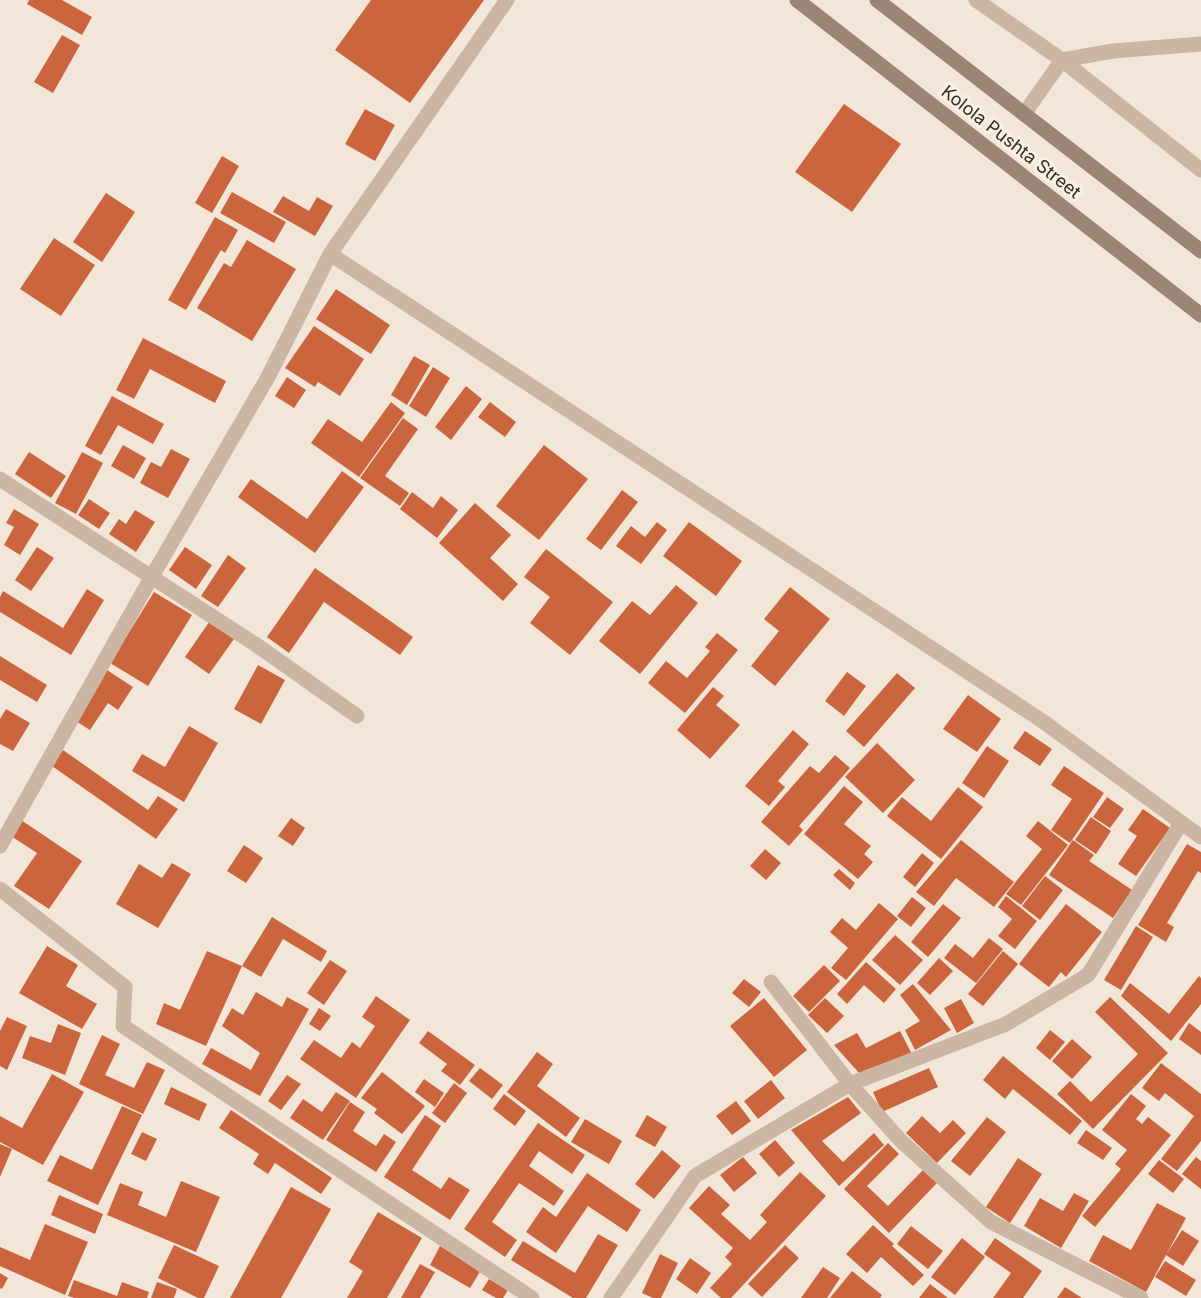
<svg xmlns="http://www.w3.org/2000/svg" width="1201" height="1298" font-family="Inter,sans-serif">
	<style>
		.building { fill: #ca653e }
		.lines { fill: none; stroke-linecap: round; stroke-linejoin: round }
		.minor { stroke: #cab6a3; stroke-width: 15 }
		.secondary { stroke: #9d8575; stroke-width: 15 }
		.labels { text-anchor: middle; stroke-width: 6; stroke-linejoin: round; paint-order: stroke }
		.street-label { font-size: 18px; fill: #352b26; stroke: #f9f0e4 }
	</style>
	<rect width="100%" height="100%" fill="#f2e6d8"/>
	<path class="building" d="M29,0H62L92,17L82,35L27,4Z
		M371,0H484L410,103L335,50Z
		M62,35L80,45L53,93L34,82Z
		M844,104L901,144L852,212L795,172Z
		M365,109L395,125L375,161L345,144Z
		M222,156L239,166L212,213L195,203Z
		M232,192L286,222L274,243L220,213Z
		M106,193L135,212L102,262L73,242Z
		M283,196L309,211L317,197L333,206L315,236L273,212Z
		M215,217L238,230L225,253L221,250L186,310L168,300Z
		M54,238L95,265L61,316L20,289Z
		M247,240L296,269L252,341L197,308L224,263L231,267Z
		M336,289L390,325L371,354L316,319Z
		M314,326L364,359L340,396L318,382L315,387L285,368Z
		M143,338L226,381L215,403L150,369L134,399L116,390Z
		M414,356L430,365L407,405L391,395Z
		M433,367L450,378L426,417L409,406Z
		M287,377L306,390L294,408L275,396Z
		M466,386L482,399L451,440L435,427Z
		M112,396L164,424L153,444L118,425L101,455L85,446Z
		M391,402L405,413L359,477L311,443L328,419L362,442Z
		M490,402L516,422L505,437L478,417Z
		M403,418L418,429L385,476L409,493L400,506L360,478Z
		M123,445L146,458L134,479L111,466Z
		M544,445L588,479L539,540L496,506Z
		M171,449L190,459L168,498L140,483L151,462L161,467Z
		M29,452L66,476L51,498L15,474Z
		M82,452L103,463L76,514L55,503Z
		M342,471L364,487L315,553L238,497L251,479L307,519Z
		M622,490L638,502L601,550L586,539Z
		M412,492L433,508L441,496L458,510L437,538L400,509Z
		M89,499L110,513L99,529L78,515Z
		M475,503L511,535L490,558L518,584L503,601L439,543Z
		M14,509L39,524L20,555L4,545L14,527L6,523Z
		M135,510L155,522L136,552L109,534L119,519L126,524Z
		M657,522L667,530L641,564L616,546L631,526L645,537Z
		M689,522L742,561L716,596L663,556Z
		M37,547L54,558L31,591L15,580Z
		M185,547L212,565L196,589L169,570Z
		M546,549L613,602L570,655L530,623L550,597L524,577Z
		M228,555L246,568L218,607L201,596Z
		M315,568L413,637L400,655L324,602L289,653L267,637Z
		M676,585L698,603L640,674L599,641L632,601L650,615Z
		M790,587L830,619L775,686L751,666L779,631L764,619Z
		M87,589L104,600L71,655L0,612V597L3,591L63,628Z
		M154,592L192,615L148,686L110,663Z
		M209,622L234,639L209,674L185,657Z
		M717,633L738,650L685,713L648,683L666,661L687,678L710,651L705,647Z
		M0,656L47,685L37,702L0,680Z
		M258,665L285,680L261,724L234,709Z
		M107,670L133,687L118,710L108,703L90,730L74,720Z
		M847,672L866,686L844,716L825,701Z
		M897,673L915,688L864,747L846,731Z
		M713,687L724,696L716,705L740,725L710,759L677,730Z
		M968,695L1001,719L977,752L943,729Z
		M6,709L30,723L13,751L0,744V719Z
		M189,726L218,743L184,802L132,771L142,754L165,767Z
		M793,730L809,744L778,781L785,787L769,806L745,786Z
		M1025,731L1052,749L1040,766L1013,748Z
		M877,743L915,780L883,813L845,777Z
		M987,746L1009,761L984,798L962,783Z
		M63,750L148,810L158,796L178,809L156,839L52,766Z
		M835,755L850,768L799,826L803,830L789,846L761,822L810,766L819,773Z
		M1064,766L1104,793L1070,843L1051,830L1072,799L1051,785Z
		M844,786L863,802L844,824L871,846L864,854L873,862L858,879L804,834Z
		M958,787L983,807L941,859L887,816L902,797L931,821Z
		M1107,797L1124,809L1110,828L1093,817Z
		M1143,809L1170,828L1136,876L1118,864L1137,836L1128,830Z
		M1091,817L1111,831L1096,854L1075,840Z
		M291,818L305,828L293,846L278,836Z
		M21,820L82,861L49,909L14,886L37,853L11,836Z
		M1038,821L1068,845L1021,905L1006,894L1042,849L1026,836Z
		M961,840L1014,882L994,907L956,878L934,906L916,892Z
		M1073,840L1094,855L1089,861L1132,890L1113,918L1049,875Z
		M1187,844L1201,852V873L1198,871L1167,923L1174,927L1166,942L1138,925Z
		M244,845L263,858L246,883L227,871Z
		M765,849L781,863L766,880L750,866Z
		M922,853L934,863L915,887L903,877Z
		M172,863L191,874L158,928L116,904L139,864L162,878Z
		M839,869L855,883L850,890L833,875Z
		M1045,876L1063,890L1040,920L1022,906Z
		M1006,896L1037,921L1015,949L998,936L1012,919L998,907Z
		M912,897L926,908L911,927L897,916Z
		M879,903L898,919L846,980L831,968L848,948L830,932L842,918L856,930Z
		M943,904L961,918L928,957L911,942Z
		M1066,904L1102,932L1066,977L1061,972L1049,987L1019,964Z
		M272,917L327,951L321,962L283,939L261,977L242,966Z
		M1136,926L1153,937L1121,990L1104,980Z
		M895,935L923,960L900,985L872,960Z
		M989,938L1003,949L976,983L944,958L955,944L973,958Z
		M47,946L78,965L66,986L97,1004L82,1029L19,993Z
		M207,951L242,966L206,1046L156,1024L164,1003L180,1010Z
		M1003,951L1018,964L983,1006L968,994Z
		M939,958L953,971L930,995L917,983Z
		M330,960L347,971L324,1005L307,993Z
		M866,962L896,989L884,1003L864,985L847,1004L837,994Z
		M824,965L840,981L809,1012L793,996Z
		M1199,976L1201,978V1004L1171,1041L1121,996L1130,983L1169,1014Z
		M744,979L761,992L749,1007L732,993Z
		M913,984L951,1030L915,1050L905,1030L920,1021L900,995Z
		M256,992L282,1007L287,997L309,1009L260,1096L202,1064L211,1048L251,1070L260,1053L222,1026L232,1008L243,1015Z
		M376,996L410,1020L356,1098L300,1059L314,1040L341,1058L352,1042L360,1048L375,1026L362,1017Z
		M1110,997L1168,1053L1093,1129L1057,1094L1070,1081L1091,1102L1138,1054L1095,1012Z
		M764,998L807,1050L774,1077L730,1026Z
		M825,998L844,1016L827,1033L808,1015Z
		M961,999L974,1023L957,1033L944,1008Z
		M319,1008L331,1016L320,1031L309,1024Z
		M7,1017L27,1026L7,1070L0,1066V1031Z
		M1189,1023L1201,1032V1055L1179,1039Z
		M58,1024L81,1033L65,1075L22,1058L30,1036L51,1043Z
		M1050,1030L1065,1042L1050,1060L1036,1048Z
		M428,1031L475,1065L460,1085L441,1071L447,1064L419,1043Z
		M900,1031L912,1054L860,1074L834,1045L857,1033L866,1048Z
		M102,1035L120,1044L105,1075L134,1088L147,1062L165,1070L143,1114L79,1084Z
		M1072,1039L1092,1057L1072,1079L1052,1061Z
		M537,1052L553,1064L537,1086L580,1118L566,1137L507,1092Z
		M1003,1056L1082,1121L1070,1135L1013,1089L1005,1099L983,1080Z
		M1161,1063L1201,1094V1141L1177,1171L1161,1159L1194,1116L1165,1093L1159,1101L1142,1088Z
		M480,1068L503,1085L492,1099L469,1081Z
		M929,1068L938,1087L882,1112L873,1092Z
		M382,1072L425,1106L402,1134L374,1113L377,1109L361,1098Z
		M52,1074L84,1092L43,1165L0,1142V1116L22,1128Z
		M287,1075L301,1084L281,1110L268,1101Z
		M424,1079L444,1093L435,1107L415,1092Z
		M771,1080L785,1098L758,1119L744,1101Z
		M454,1083L467,1093L445,1123L432,1113Z
		M171,1087L207,1104L199,1121L164,1104Z
		M336,1092L350,1101L323,1140L290,1118L303,1099L322,1112Z
		M504,1094L526,1111L515,1126L493,1109Z
		M1131,1094L1146,1106L1136,1119L1142,1124L1148,1117L1171,1135L1095,1227L1082,1216L1121,1169L1115,1164L1127,1150L1102,1130Z
		M848,1097L861,1113L822,1141L843,1162L874,1133L884,1145L839,1186L791,1130Z
		M736,1101L751,1121L732,1135L716,1116Z
		M350,1102L365,1112L353,1131L376,1146L384,1134L396,1142L376,1172L326,1140Z
		M122,1106L142,1115L98,1205L47,1181L60,1155L92,1170Z
		M231,1110L332,1178L321,1194L275,1163L268,1174L253,1164L259,1154L219,1128Z
		M425,1115L441,1126L412,1170L441,1189L449,1177L470,1190L450,1220L384,1177Z
		M647,1115L667,1127L655,1147L635,1136Z
		M922,1116L940,1133L953,1120L966,1133L937,1163L906,1133Z
		M987,1117L1006,1132L970,1176L951,1161Z
		M585,1119L622,1141L609,1164L571,1142Z
		M538,1123L585,1155L572,1174L539,1151L529,1166L564,1191L554,1206L519,1183L492,1222L517,1240L505,1257L464,1229Z
		M1086,1130L1112,1148L1103,1160L1077,1143Z
		M142,1132L157,1139L146,1161L131,1154Z
		M775,1140L795,1163L779,1177L759,1154Z
		M888,1143L899,1154L867,1186L888,1206L923,1170L937,1183L889,1233L844,1189Z
		M0,1144L12,1149L0,1177Z
		M662,1150L681,1166L654,1199L635,1184Z
		M743,1157L757,1173L734,1192L720,1175Z
		M1196,1157L1201,1161V1189L1182,1174Z
		M1018,1158L1042,1174L1010,1223L986,1207Z
		M1159,1160L1184,1179L1173,1193L1148,1174Z
		M800,1172L826,1196L731,1298H721L710,1288L732,1264L725,1257L733,1248L689,1208L709,1186L730,1205L721,1214L750,1240L767,1222L760,1215Z
		M587,1173L641,1210L627,1232L588,1206L556,1253L526,1232L543,1207L556,1217Z
		M181,1181L220,1197L196,1252L107,1215L120,1183L143,1192L138,1205L166,1217Z
		M291,1187L331,1209L281,1298H230Z
		M1074,1193L1089,1201L1061,1248L1024,1226L1040,1198L1063,1211Z
		M59,1195L103,1214L95,1234L51,1215Z
		M1157,1203L1186,1218L1146,1292L1089,1261L1103,1235L1131,1250Z
		M378,1212L422,1238L387,1298H347L363,1271L349,1262Z
		M45,1224L88,1242L65,1295L0,1266V1247L30,1260Z
		M873,1225L894,1244L892,1246L924,1275L913,1286L881,1257L867,1273L846,1254Z
		M911,1226L943,1251L928,1269L897,1244Z
		M1182,1230L1199,1241L1183,1266L1166,1255Z
		M598,1234L618,1245L586,1298H573L511,1260L523,1241L575,1273Z
		M962,1238L985,1257L955,1295L931,1277Z
		M995,1238L1042,1271L1023,1298H993L1011,1273L984,1254Z
		M174,1245L219,1266L204,1298H198L158,1278Z
		M785,1245L799,1258L762,1297L748,1284Z
		M440,1246L481,1270L470,1288L430,1265Z
		M660,1254L678,1263L661,1298H653L642,1293Z
		M690,1258L711,1273L697,1294L676,1279Z
		M1165,1261L1196,1280L1186,1296L1155,1277Z
		M420,1264L435,1272L420,1298H401Z
		M823,1267L840,1278L827,1298H801Z
		M852,1271L882,1295L880,1298H830Z
		M0,1273L8,1278L2,1289L0,1288Z
		M489,1279L508,1290L503,1298H496L482,1290Z
		M74,1280L117,1296L122,1282L149,1292L147,1298H75L68,1296Z
		M157,1282L177,1289L174,1298H151Z
		M930,1284L948,1298H919Z
		M1065,1287L1082,1298H1057Z"/>
	<g class="lines">
		<path class="minor" d="M976,0L1062,60L1201,170
			M1024,114L1062,60L1113,51L1201,44
			M330,254L1041,720L1201,837
			M0,479L255,644L357,716
			M0,846L151,578L268,377L330,254L507,0
			M0,889L125,987L123,1026L532,1298
			M771,982L850,1084L901,1141L991,1222L1141,1298
			M611,1298L695,1176L850,1084L1006,1024L1088,975L1181,823"/>
		<path class="secondary" d="M797,0L1201,315
			M877,0L1201,251"/>
	</g>
	<g class="labels">
		<g class="street-label">
			<text transform="translate(1011 142) rotate(38)" y="6">Kolola Pushta Street</text>
		</g>
	</g>
</svg>
